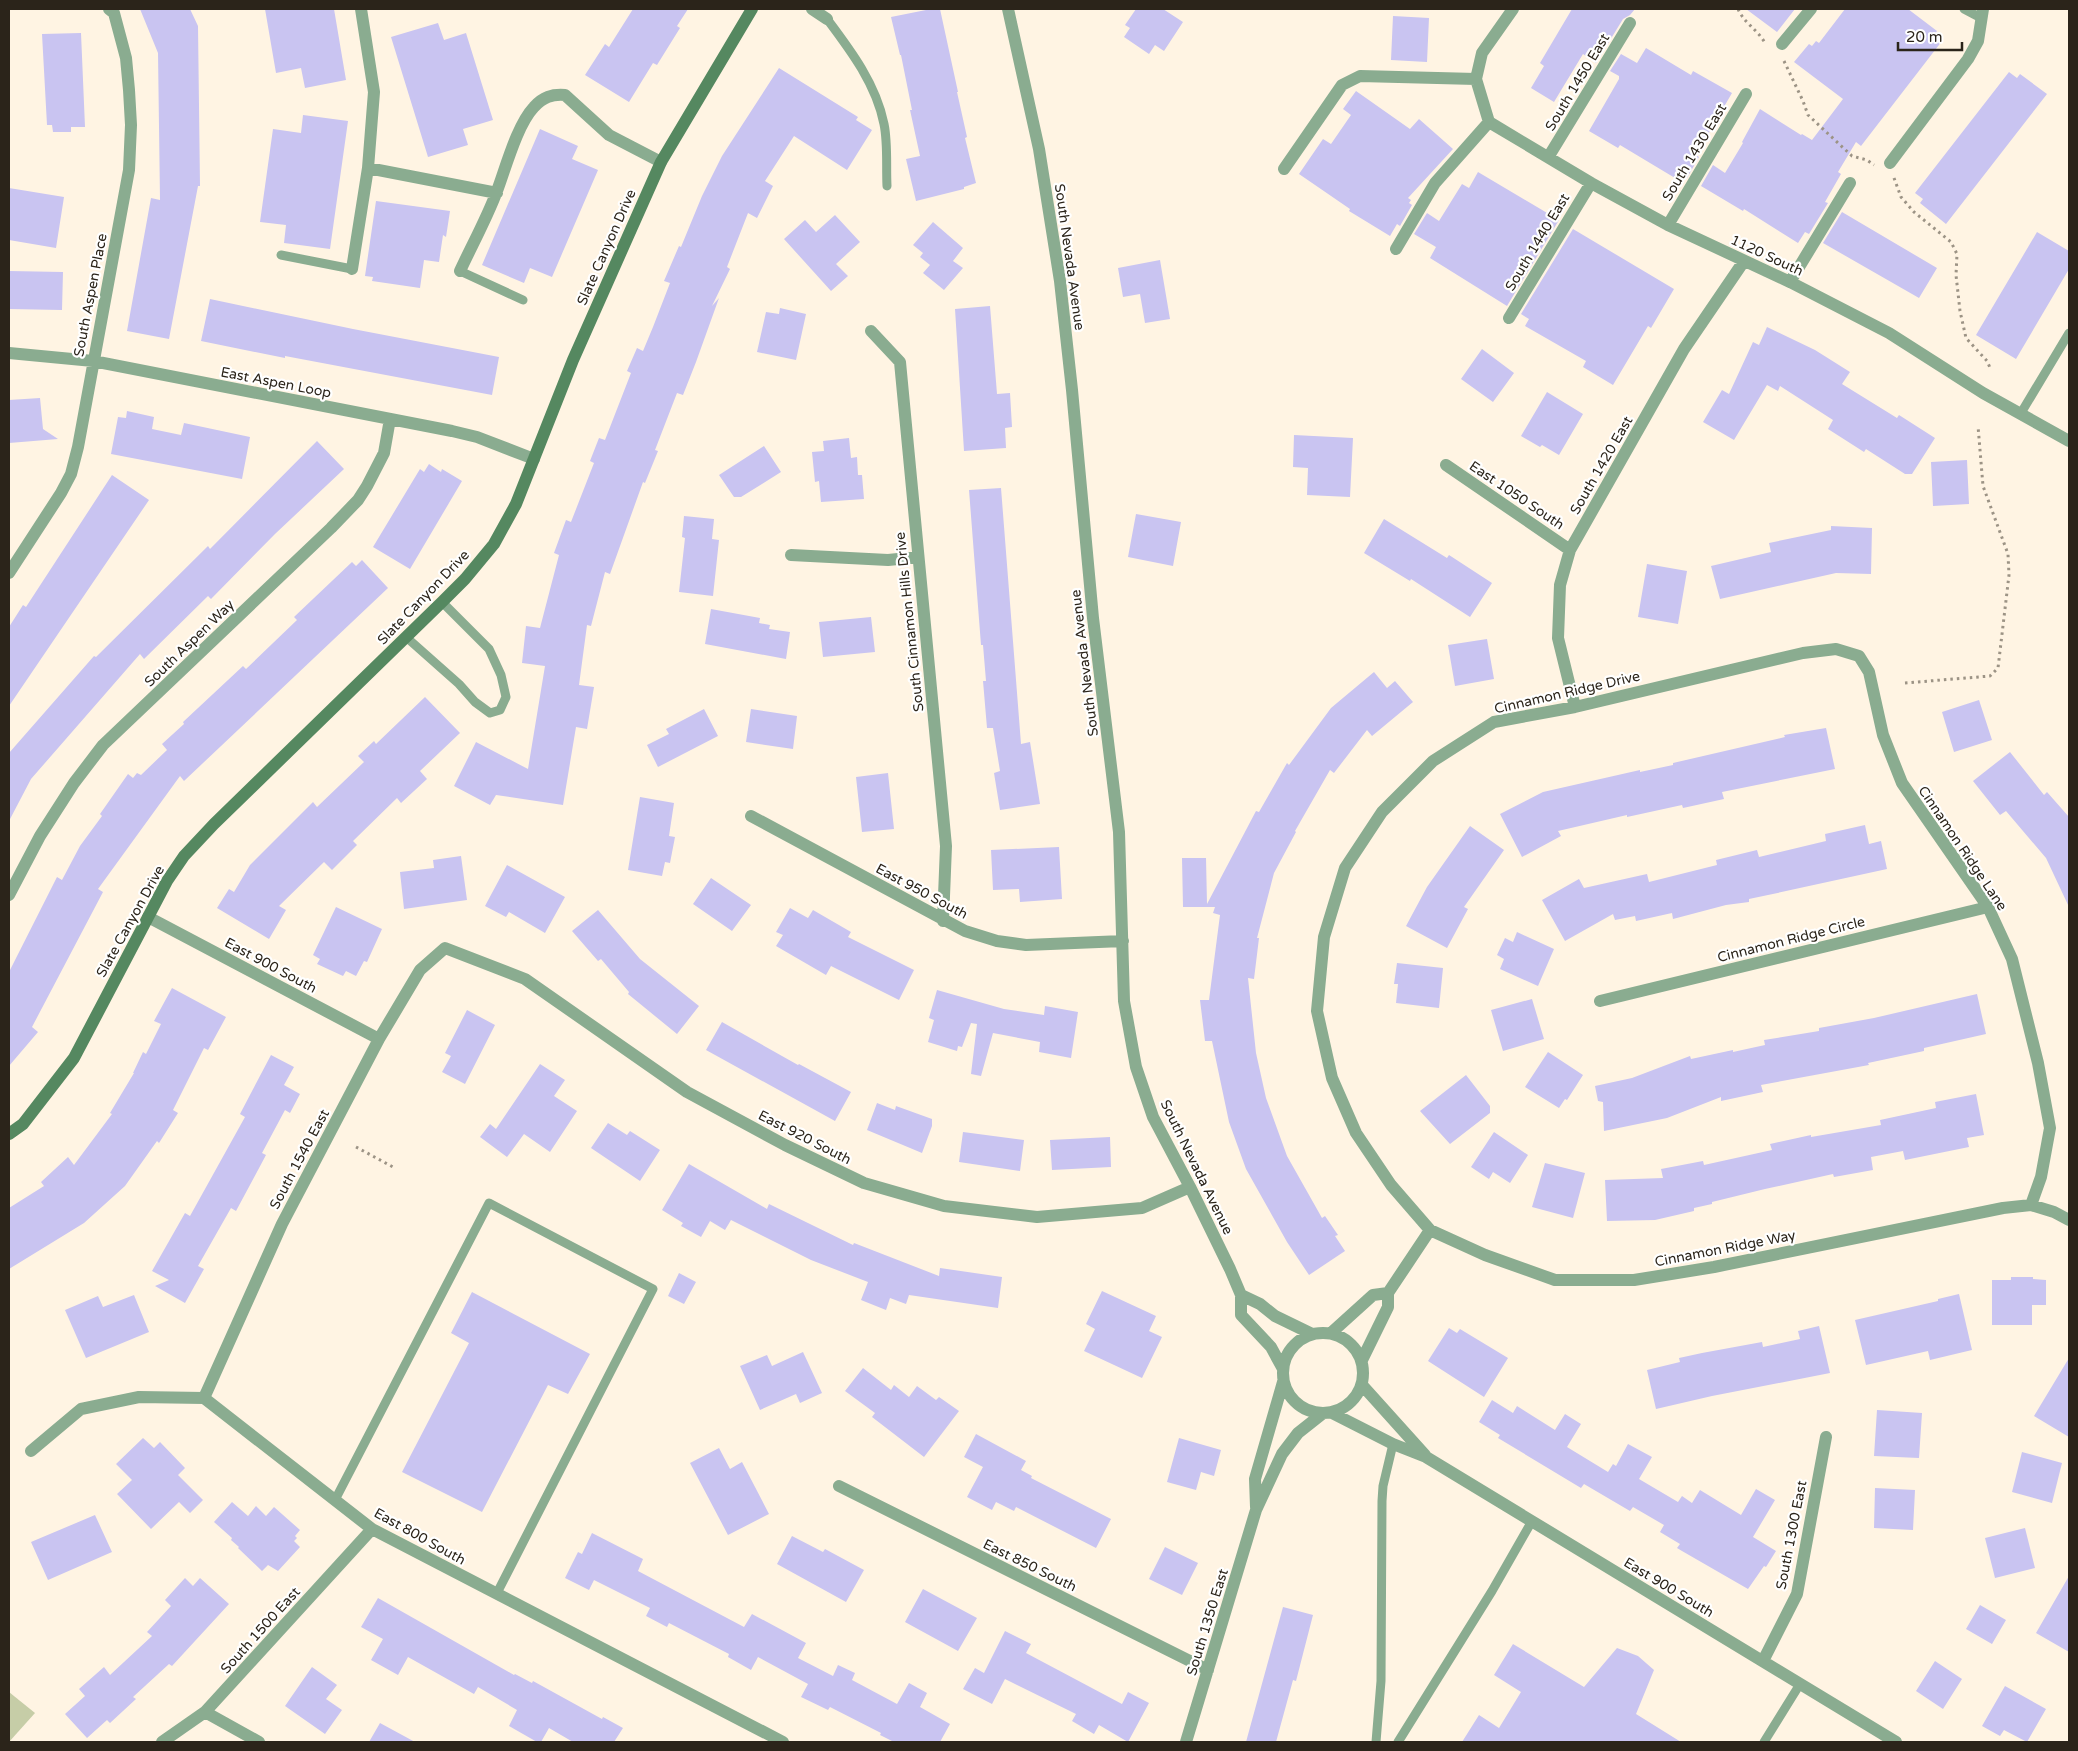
<svg xmlns="http://www.w3.org/2000/svg" width="2078" height="1751" font-family="'Varela Round',sans-serif">
	<style>
		.green { fill: #c6cda7 }
		.building { fill: #c9c4f1 }
		.lines { fill: none; stroke-linecap: round; stroke-linejoin: round }
		.path { stroke: #9c9385; stroke-width: 3; stroke-dasharray: 2.5 4; stroke-linecap: butt }
		.lane { stroke: #8aac90; stroke-width: 9 }
		.street { stroke: #8aac90; stroke-width: 12 }
		.secondary { stroke: #558860; stroke-width: 12 }
		.labels { text-anchor: middle; stroke-width: 4.5; stroke-linejoin: round; paint-order: stroke }
		.street-label { font-size: 14px; fill: #2b241a; stroke: #fff }
	</style>
	<rect width="100%" height="100%" fill="#fff4e3"/>
	<path class="green" d="M9,1692L35,1713L9,1742Z"/>
	<path class="building" d="M140,9H190L198,26L200,186H198L169,339L127,331L151,198L160,200L158,53Z
		M265,9H334L346,80L305,88L301,68L276,73Z
		M633,9H688L677,26L680,28L657,65L653,63L629,102L585,75L605,44L609,47Z
		M931,9H940L958,92H957L967,137L965,138L976,183L964,187V189L916,201L906,159L920,156L910,110H912L901,55H900L891,17Z
		M1136,9H1163L1183,22L1164,51L1155,45L1149,54L1124,37L1130,28L1125,25Z
		M1572,9H1635L1630,15L1623,19L1596,63L1583,54L1554,102L1531,88L1544,66L1540,63Z
		M1746,9H1795L1777,32Z
		M1845,9H1908L1937,31L1934,35L1942,41L1861,146L1856,142L1838,172L1841,174L1825,202L1828,203L1809,234L1805,232L1798,243L1744,209L1743,211L1701,186L1713,165L1725,173L1743,143L1742,142L1760,109L1801,135L1802,134L1812,140L1843,99L1794,62L1809,44L1812,46L1816,41L1819,43Z
		M1393,16L1429,18L1427,62L1391,60Z
		M438,23L444,40L466,33L493,120L463,129L468,145L428,157L391,37Z
		M81,33L85,127H71V132H53L52,125H47L42,34Z
		M1646,48L1691,75L1693,71L1732,93L1696,155L1699,157L1687,178L1683,176L1680,181L1620,145L1618,148L1589,131L1619,79V76L1610,71L1621,54L1637,63Z
		M779,68L858,117L856,120L872,130L847,170L794,136L765,181L773,186L757,218L748,213L727,267L730,269L712,306L719,298L696,362L683,395L677,393L655,450L658,451L645,483L643,482L610,574L605,572L591,626L587,625L579,685L594,687L587,729L576,727L563,805L496,795L490,805L454,786L476,742L528,769L545,666L522,663L526,626L540,628L559,555L554,553L566,520L571,522L594,463L590,461L599,438L605,440L631,373L627,371L637,348L643,351L653,327L670,283L664,281L679,246L681,247L702,196L722,156Z
		M2009,72L2017,78L2020,74L2047,94L1946,224L1920,203L1923,199L1915,193Z
		M1356,91L1410,129L1419,119L1453,149L1408,198L1411,200L1409,203L1412,205L1400,226L1397,224L1390,236L1349,211L1350,209L1299,174L1323,139L1331,144L1351,115L1343,109Z
		M303,115L348,121L330,249L284,243L286,225L260,222L273,129L301,133Z
		M540,129L578,146L572,159L598,170L552,277L530,268L524,283L482,265Z
		M1478,172L1559,220L1507,306L1430,258L1436,247L1414,234L1427,213L1439,221L1462,184L1469,188Z
		M9,188L64,197L56,248L9,240Z
		M376,201L450,211L446,237L443,235L439,262L424,260L420,288L372,281L373,277L365,276Z
		M1842,212L1937,268L1919,298L1823,243Z
		M835,215L860,242L836,264L848,276L831,291L784,239L805,220L816,232Z
		M933,222L963,248L953,261L963,268L944,290L923,273L930,265L920,257L923,253L913,245Z
		M1573,229L1674,289L1651,328L1648,326L1613,385L1583,367L1586,361L1525,326L1529,319L1521,314Z
		M2037,232L2069,251V269L2016,359L1976,335Z
		M1160,260L1170,319L1145,323L1140,294L1123,297L1118,268Z
		M9,271L63,272L62,310L9,309Z
		M210,299L353,329L499,357L492,395L285,356V358L201,341Z
		M990,306L997,394L1010,393L1012,427L1005,428L1006,448L964,451L955,309Z
		M780,308L806,314L796,360L757,352L766,312L779,314Z
		M1767,327L1815,350L1850,372L1842,384L1897,418L1899,415L1935,438L1912,474H1905L1866,449L1864,452L1828,429L1833,420L1780,386L1778,391L1767,385L1734,440L1703,422L1722,390L1729,394L1753,342L1759,345Z
		M1482,349L1514,373L1493,402L1461,379Z
		M1547,392L1583,414L1559,455L1542,445L1540,447L1521,436Z
		M40,398L43,429L58,439L9,443V400Z
		M127,411L154,417L152,429L181,435L184,423L250,437L242,479L111,454L118,417L126,418Z
		M1294,435L1353,438L1350,497L1307,495L1308,468L1293,467Z
		M849,438L851,458L857,457L858,475H862L864,499L821,502L819,481L815,482L812,452L824,451L823,441Z
		M317,441L344,469L275,534L211,599L208,596L144,659L140,654L31,779L9,821V753L94,656L96,657L208,546L210,549Z
		M764,446L781,472L741,497H734L719,475Z
		M1967,460L1969,504L1933,506L1931,462Z
		M429,464L441,472L442,469L462,481L410,569L373,547L420,469L424,472Z
		M112,475L149,500L9,706V627L23,605L26,607Z
		M1001,488L1021,744L1030,742L1040,804L1000,810L994,773L1000,771L993,728H987L983,681H986L983,645H981L969,490Z
		M1136,514L1181,522L1173,566L1128,557Z
		M684,516L714,519L712,539L719,540L713,596L679,592L685,538L682,537Z
		M1384,519L1447,558L1449,555L1492,583L1470,617L1411,579L1410,581L1364,553Z
		M1831,526L1872,528L1871,574L1836,573L1720,599L1711,566L1771,552L1769,543L1831,530Z
		M362,560L388,588L184,781L180,776L98,889L103,892L32,1027L38,1032L9,1066V972L57,877L62,880L80,846L102,816L100,814L128,774L133,778L137,773L141,775L167,750L162,744L184,724L183,722L243,666L246,669L297,620L294,617L352,562L356,566Z
		M1647,564L1687,571L1678,624L1638,617Z
		M711,609L760,618L759,623L770,625L769,629L790,632L786,659L705,644Z
		M871,617L875,652L823,657L819,622Z
		M1487,639L1494,679L1455,686L1448,645Z
		M1374,672L1387,688L1395,681L1413,702L1372,736L1367,730L1334,773L1330,770L1295,831L1296,832L1274,873L1257,938H1259L1254,979L1248,978L1256,1053L1266,1098L1287,1156L1322,1218L1325,1216L1338,1235L1335,1236L1345,1251L1309,1275L1287,1242L1246,1169L1229,1122L1212,1041H1205L1200,1000H1209L1220,915L1213,913L1215,907H1183L1182,858H1206L1207,904L1256,811L1259,812L1287,763L1289,765L1331,708Z
		M425,697L460,733L420,771L427,779L401,803L397,798L353,841L357,845L332,870L324,862L279,906L286,910L269,939L217,908L229,889L234,892L250,865L313,802L317,807L364,762L358,756L374,741L376,744Z
		M1979,700L1992,740L1954,752L1942,712Z
		M704,709L718,736L658,767L647,745L669,734L666,729Z
		M751,709L797,716L793,749L746,742Z
		M1826,728L1835,769L1722,792L1724,799L1683,808L1682,805L1627,817V815L1558,831L1561,836L1522,857L1500,814L1543,792L1640,770V772L1673,765V763L1785,737L1784,735Z
		M2010,752L2044,795L2047,792L2069,817V907L2046,858L2006,811L2000,815L1973,781Z
		M888,773L894,829L862,832L856,777Z
		M640,797L674,803L669,836L675,837L670,863L665,862L662,876L628,870Z
		M1865,825L1869,844L1881,841L1887,869L1768,895L1749,899V902L1726,905L1673,919L1672,913L1636,921L1635,916L1615,920L1613,914L1565,941L1542,900L1579,879L1584,888L1647,874L1649,882L1717,865L1716,860L1757,850L1759,857L1826,841L1825,834Z
		M1470,826L1504,850L1464,907L1468,909L1447,948L1406,926L1427,887Z
		M1059,847L1062,899L1020,902L1019,889L993,890L991,850Z
		M461,856L467,900L404,909L400,872L434,868L433,860Z
		M507,865L565,897L545,933L509,912L506,917L485,906Z
		M711,878L751,905L732,931L693,904Z
		M336,907L382,929L367,962L364,961L356,976L346,971L343,976L317,964L320,959L313,955Z
		M790,908L808,918L813,910L851,932L848,937L914,970L899,1000L831,966L826,975L776,946L783,935L776,932Z
		M598,910L640,959L699,1006L677,1034L628,994L629,992L601,959L598,961L572,931Z
		M1517,932L1554,949L1538,986L1500,969L1504,959L1497,955L1505,938L1513,942Z
		M1397,963L1443,968L1439,1008L1396,1003L1398,984H1394Z
		M172,988L226,1017L208,1050L204,1048L173,1110L178,1113L159,1143L157,1141L125,1186L84,1223L9,1269V1208L44,1186L41,1182L68,1157L74,1165L112,1114L110,1113L134,1073H133L143,1052L146,1054L161,1024L154,1021Z
		M937,990L1004,1009L1044,1015L1045,1006L1078,1012L1071,1058L1039,1052L1040,1042L993,1033L981,1076L971,1074L977,1024L971,1023L962,1047L958,1046L957,1051L928,1042L934,1020L929,1018Z
		M1977,994L1986,1034L1924,1048V1051L1868,1063L1869,1065L1761,1085L1763,1092L1721,1101V1097L1667,1118L1604,1131L1603,1102L1598,1101L1595,1086L1632,1078L1690,1056L1691,1059L1733,1050V1052L1765,1045L1764,1040L1819,1031V1028L1874,1018Z
		M1532,999L1544,1039L1503,1051L1491,1010Z
		M467,1010L495,1025L465,1084L442,1072L451,1056L445,1053Z
		M722,1022L798,1065L799,1064L851,1092L835,1121L706,1050Z
		M1548,1052L1583,1075L1567,1100L1565,1099L1559,1108L1525,1087Z
		M271,1055L294,1067L284,1085L300,1094L290,1113L285,1110L262,1153L266,1155L236,1211L231,1208L198,1266L204,1269L185,1303L155,1286L169,1280L152,1271L185,1213L190,1216L245,1117L240,1114Z
		M540,1064L565,1080L554,1096L577,1111L550,1152L524,1134L507,1157L480,1137L490,1124L496,1129Z
		M1466,1075L1490,1106V1113L1450,1144L1420,1111Z
		M1976,1094L1984,1135L1967,1138L1969,1147L1905,1160L1903,1151L1871,1157L1873,1170L1834,1177L1833,1174L1765,1189L1712,1202V1204L1694,1208V1211L1655,1220L1607,1221L1605,1180L1663,1178L1661,1169L1703,1161L1704,1165L1772,1150L1770,1144L1811,1135V1137L1881,1125L1880,1120L1936,1108L1935,1102Z
		M877,1103L895,1110L896,1106L932,1119V1126L922,1153L867,1130Z
		M608,1123L627,1135L630,1131L660,1150L640,1181L591,1148Z
		M963,1132L1024,1140L1020,1171L959,1162Z
		M1494,1132L1528,1155L1510,1183L1493,1172L1489,1179L1471,1167Z
		M1110,1137L1111,1167L1052,1170L1050,1140Z
		M1545,1163L1585,1173L1573,1218L1532,1207Z
		M689,1164L767,1209L769,1204L853,1245L854,1243L939,1276L940,1268L1002,1277L998,1308L909,1295L906,1304L890,1298L886,1310L861,1300L868,1282L811,1260L731,1220L725,1230L710,1221L701,1237L681,1226L683,1223L662,1210Z
		M679,1273L696,1282L684,1304L668,1296Z
		M2011,1277H2033V1279L2046,1280V1305H2032V1325H1992V1280H2011Z
		M1102,1291L1156,1316L1149,1331L1162,1337L1142,1378L1084,1351L1095,1329L1086,1324Z
		M472,1292L590,1354L568,1394L548,1385L482,1512L402,1472L469,1343L451,1333Z
		M1959,1294L1972,1350L1930,1360L1928,1351L1866,1365L1855,1320L1938,1301V1299Z
		M134,1295L149,1332L86,1358L65,1310L98,1296L103,1307Z
		M1819,1326L1830,1373L1712,1396L1656,1409L1647,1370L1680,1362L1679,1358L1702,1353L1762,1342L1763,1347L1800,1339L1798,1331Z
		M1449,1328L1457,1333L1460,1329L1508,1358L1484,1397L1428,1361Z
		M803,1352L822,1393L800,1403L796,1394L760,1410L740,1366L767,1355L772,1366Z
		M2069,1358V1437L2034,1416Z
		M863,1368L891,1390L894,1385L909,1397L917,1386L936,1400L939,1397L959,1411L924,1457L872,1417L875,1413L845,1391Z
		M1492,1400L1513,1413L1517,1406L1555,1430L1565,1414L1581,1424L1567,1447L1608,1472L1613,1464L1616,1466L1628,1444L1652,1457L1639,1479L1678,1502L1682,1496L1692,1503L1700,1490L1741,1515L1756,1489L1775,1500L1753,1537L1776,1551L1766,1567L1764,1566L1748,1589L1682,1551L1677,1548L1680,1544L1660,1532L1664,1525L1633,1507L1630,1511L1584,1484L1581,1488L1498,1438L1500,1435L1479,1422Z
		M1877,1410L1922,1413L1919,1458L1874,1456Z
		M976,1434L1026,1461L1021,1470L1032,1476L1031,1478L1111,1519L1096,1548L1016,1507L1014,1511L996,1502L992,1510L967,1497L983,1467L964,1457Z
		M143,1438L154,1448L160,1442L185,1468L178,1475L203,1500L190,1513L179,1502L151,1529L117,1494L132,1480L116,1464Z
		M1179,1438L1221,1450L1214,1476L1201,1472L1196,1490L1167,1482Z
		M719,1448L730,1469L742,1462L769,1514L728,1535L690,1463Z
		M2022,1452L2062,1463L2052,1503L2012,1492Z
		M1875,1488L1915,1490L1913,1530L1874,1528Z
		M232,1502L248,1516L256,1506L266,1516L274,1507L300,1530L295,1536L297,1538L294,1541L300,1547L278,1571L268,1565L262,1571L238,1548L239,1547L231,1540L232,1538L214,1522Z
		M95,1515L112,1552L48,1580L31,1542Z
		M2025,1528L2035,1568L1995,1578L1985,1538Z
		M592,1533L643,1559L638,1571L744,1627L752,1614L806,1643L798,1658L833,1676L838,1665L855,1673L852,1680L897,1704L909,1683L927,1693L920,1707L950,1724L940,1742H894L880,1735L881,1733L830,1707L828,1710L801,1697L808,1684L758,1657L751,1670L728,1657L729,1654L669,1623L667,1627L646,1616L650,1608L594,1580L589,1590L565,1578L578,1552L582,1554Z
		M792,1536L823,1552L825,1549L864,1570L846,1602L777,1564Z
		M1165,1547L1198,1563L1182,1595L1149,1579Z
		M2069,1576V1652L2036,1633Z
		M185,1578L193,1586L200,1578L229,1604L172,1666L169,1664L133,1697L136,1699L110,1723L107,1720L87,1738L65,1714L85,1696L79,1689L104,1667L110,1675L152,1636L147,1632L171,1606L165,1600Z
		M923,1589L977,1618L958,1651L905,1622Z
		M378,1598L514,1675L515,1674L532,1683L533,1681L602,1719L603,1717L623,1728L614,1742H573L549,1728L541,1742H537L509,1726L517,1710L478,1687L474,1694L408,1657L398,1675L371,1660L383,1639L361,1627Z
		M1980,1605L2006,1620L1992,1644L1966,1629Z
		M1283,1607L1313,1615L1296,1681L1293,1680L1276,1742H1246Z
		M1005,1631L1031,1644L1026,1653L1122,1704L1128,1692L1149,1703L1128,1742L1099,1725L1094,1734L1072,1721L1076,1714L1005,1679L992,1704L963,1689L975,1668L984,1673Z
		M1513,1644L1584,1687L1617,1648L1638,1656L1654,1670L1636,1714L1681,1742H1462L1479,1715L1499,1728L1521,1692L1494,1675Z
		M1935,1661L1962,1679L1943,1709L1916,1691Z
		M312,1667L337,1685L326,1699L342,1710L325,1734L285,1706Z
		M2005,1686L2046,1709L2027,1742L2004,1730L2000,1736L1982,1726Z
		M380,1723L415,1742H369Z"/>
	<g class="lines">
		<path class="path" d="M1738,9C1744,23 1758,30 1765,43
			M1784,61L1803,101L1808,115L1852,156L1867,160L1874,165
			M1894,178L1901,197L1914,212L1951,242L1957,254L1956,275L1960,311L1966,338L1987,361L1991,370
			M1905,683L1990,676L1998,668L2009,575L2008,554L1983,486L1978,426
			M356,1147L393,1167"/>
		<path class="lane" d="M1964,9L1981,18
			M827,19C851,51 876,84 884,124C888,143 886,166 887,186
			M281,255L352,269
			M460,271L523,300
			M2021,413L2069,333
			M406,637L459,684L475,702L490,713L500,710L506,697L501,675L489,649L442,602
			M335,1500L489,1203L653,1289L497,1593
			M1376,1742L1381,1681L1382,1501L1383,1486L1393,1444
			M1398,1742L1492,1591L1532,1521
			M1764,1742L1800,1684"/>
		<path class="street" d="M812,9L827,19
			M1008,9L1039,149L1060,281L1072,390L1093,618L1119,832L1124,1001L1136,1067L1153,1117L1190,1187L1230,1269L1241,1295V1315L1271,1347L1283,1369
			M1782,44L1811,9
			M1476,79L1489,122L1591,183L1668,225L1790,282L1889,333L1983,393L2069,441
			M1476,79L1482,53L1513,9
			M1549,156L1630,23
			M1890,163L1968,59L1978,41L1983,9
			M368,168L497,193
			M1284,169L1342,85L1360,76L1476,79
			M1668,225L1746,94
			M1396,249L1435,183L1489,122
			M352,269L368,168L374,92L361,9
			M460,271C472,245 487,218 497,191C506,167 517,125 534,107C543,97 552,94 565,95L609,135L661,162
			M1790,282L1850,183
			M1509,318L1591,183
			M871,331L900,362L946,846L943,921
			M9,353L93,361L452,431L477,437L534,459
			M1446,465L1570,550
			M791,555L888,560L918,557
			M9,573L61,493L71,474L78,447L129,170L131,125L129,90L126,58L114,13L109,9
			M1575,707L1558,638L1560,585L1570,550L1684,349L1744,261
			M751,816L965,931L997,941L1026,945L1123,941
			M9,895L40,836L74,783L103,745L331,528L358,500L367,486L384,453L390,419
			M148,917L379,1039
			M1600,1001L1988,907
			M2031,1205L2041,1177L2050,1128L2038,1063L2012,959L1988,907L1902,783L1883,735L1869,672L1859,656L1836,649L1803,653L1575,707L1494,722L1433,761L1382,812L1345,868L1324,937L1317,1011L1332,1078L1356,1133L1391,1185L1430,1230L1485,1255L1555,1280H1634L1714,1267L2003,1208L2031,1205L2054,1212L2069,1220
			M1388,1293L1430,1230
			M1241,1295L1260,1304L1275,1316L1312,1334
			M1283 1373a40 40 0 1 1 80 0a40 40 0 1 1-80 0Z
			M1331,1333L1373,1295L1388,1293
			M1362,1360L1388,1307V1293
			M1362,1385L1425,1455
			M204,1398L282,1224L379,1039L420,970L445,948L525,979L687,1092L785,1145L864,1183L944,1206L1037,1217L1142,1208L1190,1187
			M1332,1413L1393,1444L1426,1457L1896,1742
			M31,1451L81,1409L139,1397L204,1398L372,1529L783,1742
			M839,1486L1208,1670
			M1256,1507L1255,1479L1283,1382
			M1763,1661L1797,1594L1826,1437
			M205,1712L259,1742
			M162,1742L205,1712L372,1529
			M1186,1742L1256,1510L1282,1454L1298,1433L1322,1414"/>
		<path class="secondary" d="M9,1134L23,1124L74,1058L167,881L184,856L214,824L442,602L465,579L494,544L516,504L573,360L661,162L752,9"/>
	</g>
	<g class="labels">
		<g class="street-label">
			<text transform="translate(1577 82) rotate(-59)" y="5">South 1450 East</text>
			<text transform="translate(1694 152) rotate(-59)" y="5">South 1430 East</text>
			<text transform="translate(1537 242) rotate(-59)" y="5">South 1440 East</text>
			<text transform="translate(606 247) rotate(-66)" y="5">Slate Canyon Drive</text>
			<text transform="translate(1767 255) rotate(25)" y="5">1120 South</text>
			<text transform="translate(1070 257) rotate(82)" y="5">South Nevada Avenue</text>
			<text transform="translate(90 295) rotate(-79)" y="5">South Aspen Place</text>
			<text transform="translate(276 382) rotate(11)" y="5">East Aspen Loop</text>
			<text transform="translate(1601 465) rotate(-60)" y="5">South 1420 East</text>
			<text transform="translate(1517 495) rotate(34)" y="5">East 1050 South</text>
			<text transform="translate(423 597) rotate(-46)" y="5">Slate Canyon Drive</text>
			<text transform="translate(909 622) rotate(-96)" y="5">South Cinnamon Hills Drive</text>
			<text transform="translate(189 643) rotate(-44)" y="5">South Aspen Way</text>
			<text transform="translate(1084 663) rotate(-97)" y="5">South Nevada Avenue</text>
			<text transform="translate(1567 692) rotate(-13)" y="5">Cinnamon Ridge Drive</text>
			<text transform="translate(1963 848) rotate(56)" y="5">Cinnamon Ridge Lane</text>
			<text transform="translate(922 891) rotate(28)" y="5">East 950 South</text>
			<text transform="translate(130 921) rotate(-61)" y="5">Slate Canyon Drive</text>
			<text transform="translate(1791 939) rotate(-14)" y="5">Cinnamon Ridge Circle</text>
			<text transform="translate(271 965) rotate(28)" y="5">East 900 South</text>
			<text transform="translate(805 1137) rotate(27)" y="5">East 920 South</text>
			<text transform="translate(299 1159) rotate(-62)" y="5">South 1540 East</text>
			<text transform="translate(1197 1167) rotate(64)" y="5">South Nevada Avenue</text>
			<text transform="translate(1725 1248) rotate(-11)" y="5">Cinnamon Ridge Way</text>
			<text transform="translate(1791 1535) rotate(-79)" y="5">South 1300 East</text>
			<text transform="translate(420 1536) rotate(29)" y="5">East 800 South</text>
			<text transform="translate(1030 1565) rotate(26)" y="5">East 850 South</text>
			<text transform="translate(1669 1587) rotate(31)" y="5">East 900 South</text>
			<text transform="translate(1207 1622) rotate(-73)" y="5">South 1350 East</text>
			<text transform="translate(260 1630) rotate(-48)" y="5">South 1500 East</text>
		</g>
	</g>
	<rect width="2078" height="1751" fill="none" stroke="#2b241a" stroke-width="20"/>
	<path d="M1898 42v8h64v-8" fill="none" stroke="#2b241a" stroke-width="2.5"/>
	<text x="1906" y="42" font-size="15" fill="#2b241a" stroke="#ffffff" stroke-width="4" paint-order="stroke">20 m</text>
</svg>
